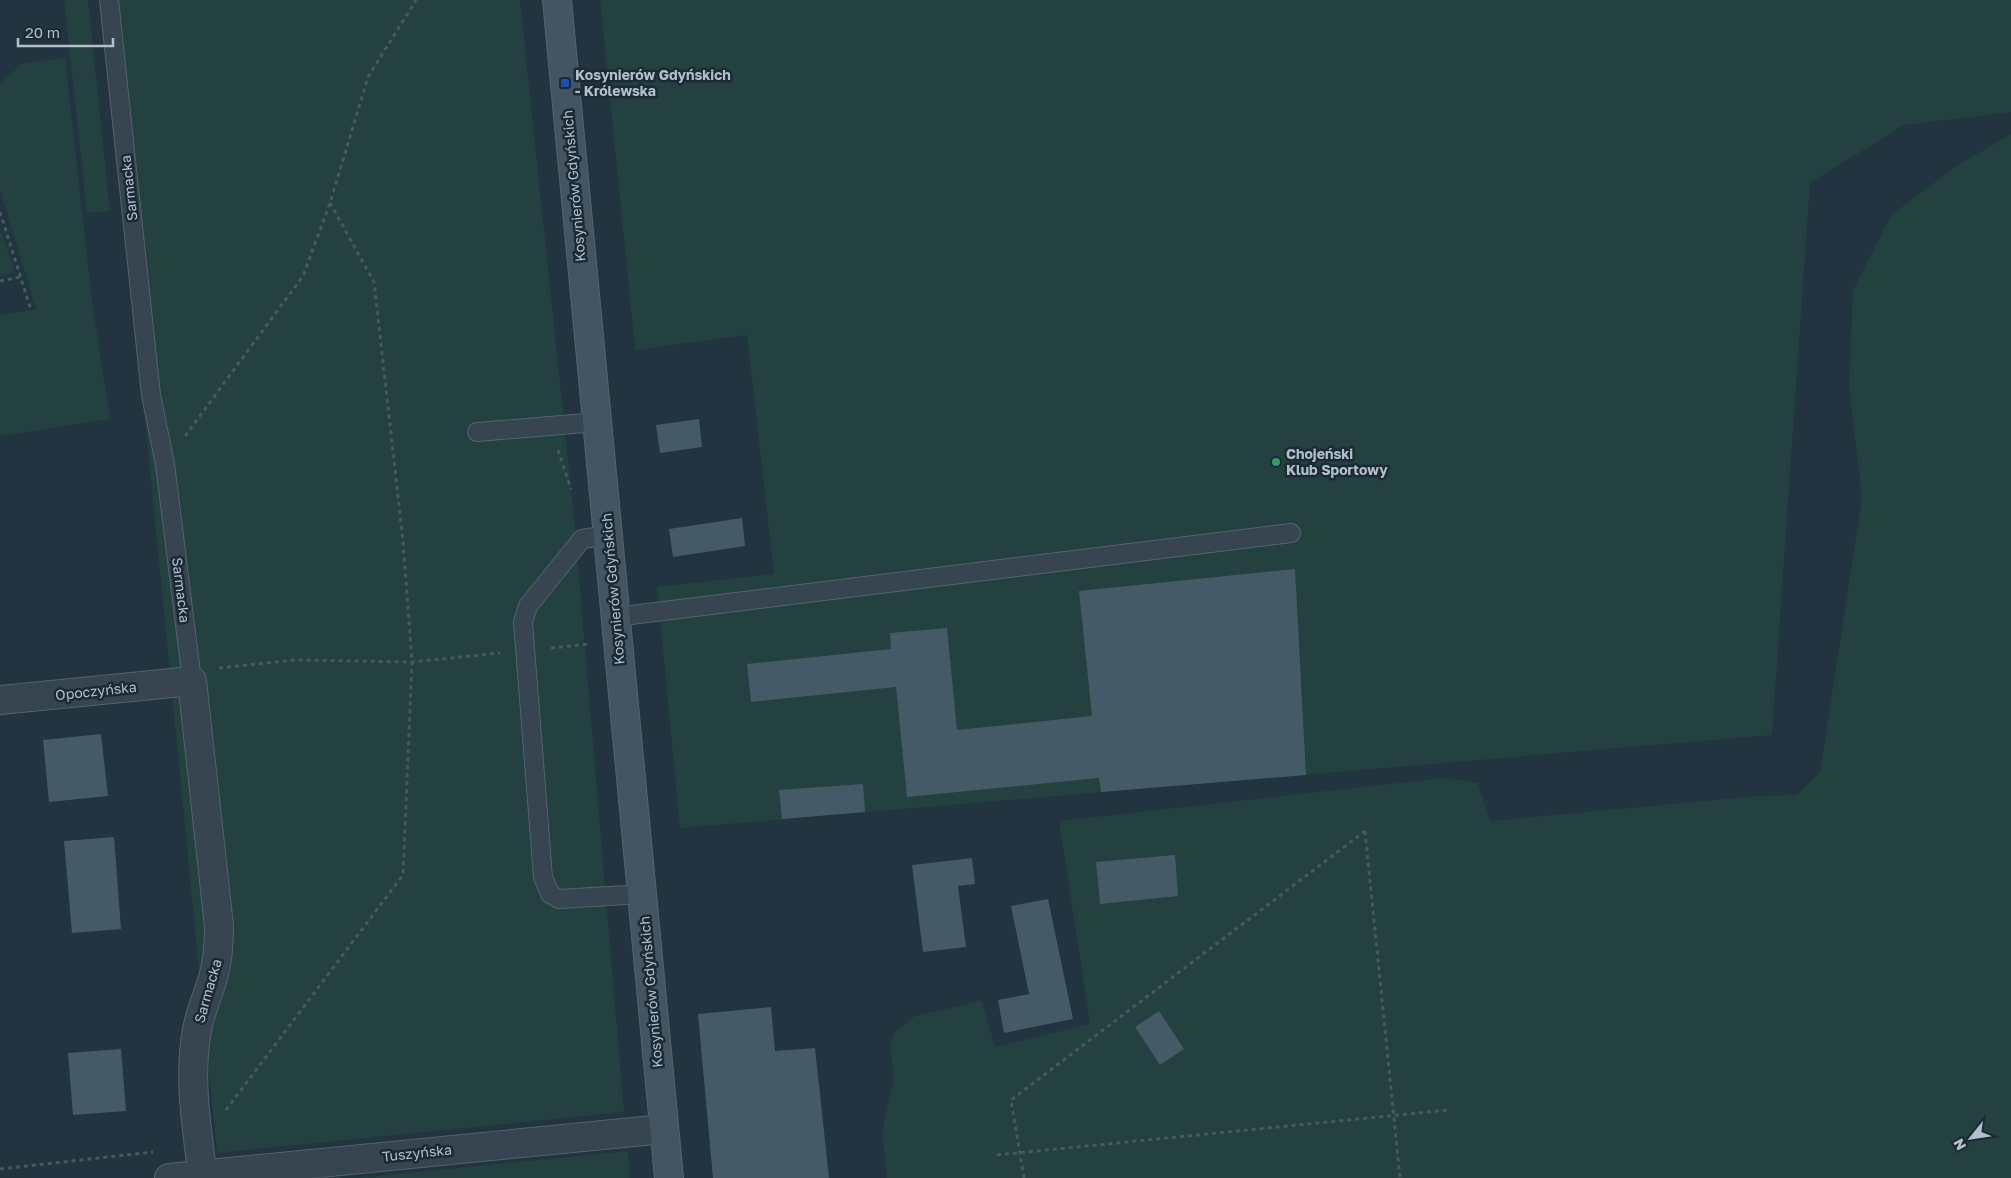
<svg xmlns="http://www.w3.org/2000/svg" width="2011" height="1178" font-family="'Golos Text',sans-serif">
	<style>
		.green { fill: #23413f }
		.building { fill: #455a67 }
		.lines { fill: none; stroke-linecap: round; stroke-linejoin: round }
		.lane-casing { stroke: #54636e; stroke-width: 20 }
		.street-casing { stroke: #54636e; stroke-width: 30 }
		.secondary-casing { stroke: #54636e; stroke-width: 30 }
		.path { stroke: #415d5b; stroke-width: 3; stroke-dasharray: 4 4; stroke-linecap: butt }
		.lane { stroke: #364550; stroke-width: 18 }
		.street { stroke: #364550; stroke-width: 28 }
		.secondary { stroke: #435563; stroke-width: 28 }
		.transit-dot { fill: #1a4fb4; stroke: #1b2a35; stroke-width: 2 }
		.leisure-dot { fill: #2e9e5b; stroke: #1b2a35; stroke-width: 2 }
		.labels { text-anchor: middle; stroke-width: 5; stroke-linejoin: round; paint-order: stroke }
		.poi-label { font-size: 14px; font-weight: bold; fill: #b2c0cb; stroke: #1b2a35; text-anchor: start }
		.street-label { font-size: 14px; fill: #b2c0cb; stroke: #1b2a35 }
	</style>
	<rect width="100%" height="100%" fill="#213440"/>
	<path class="green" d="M64,0H88L110,211L87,213Z
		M104,0H520L574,517L624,1112L217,1153Z
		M600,0H2011V112L1904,125L1810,183L1772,735L680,828L657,587L774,574L747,335L635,350Z
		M65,58L92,301L110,419L0,436V315L36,309L0,190V83L23,63Z
		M2011,134V1178H887L882,1132L894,1078L890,1049L893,1034L915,1016L965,1005L982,1000L995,1047L1090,1024L1059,821L1443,778L1478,783L1490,821L1758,796L1797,795L1820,772L1862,498L1849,386L1853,290L1891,215L1955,167Z
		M0,229L15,272L0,276Z
		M628,1151L630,1178H358Z"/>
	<path class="building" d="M699,419L702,447L660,453L656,425Z
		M742,518L745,546L673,557L669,529Z
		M1295,569L1306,775L1101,792L1099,778L907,797L896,687L751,702L747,664L891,649L890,633L947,628L957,730L1092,716L1079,591Z
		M101,734L108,796L49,802L43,740Z
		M863,784L865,812L782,819L779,790Z
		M114,837L121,929L72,933L64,841Z
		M1175,855L1178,896L1100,904L1096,862Z
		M972,858L975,884L958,886L966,947L923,952L912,865Z
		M1048,899L1073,1019L1004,1033L998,1000L1029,994L1011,906Z
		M771,1007L775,1051L815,1048L829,1178H713L698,1014Z
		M1159,1011L1184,1049L1160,1065L1135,1027Z
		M121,1049L126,1111L73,1115L68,1053Z"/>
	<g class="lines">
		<defs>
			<path id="lane" d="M109,0L151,395L165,464L192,681
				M477,432L597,422
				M608,535L582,539L528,606L523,622L543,877L550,894L559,899L642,894
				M615,617L1291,533"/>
			<path id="street" d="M0,700L192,681L219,926C219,944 218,961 213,978C208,995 200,1012 197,1030C188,1079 197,1129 203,1178
				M169,1178L664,1129"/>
			<path id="secondary" d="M557,0L669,1178"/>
		</defs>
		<use href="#lane" class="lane-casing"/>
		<use href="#street" class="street-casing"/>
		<use href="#secondary" class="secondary-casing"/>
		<path class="path" d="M0,212L31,310
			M0,281L20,277
			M185,436L303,276L330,203L368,77L416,0
			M558,450L571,489
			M551,648L589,644
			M219,668L295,660L412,662L500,653
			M1365,831L1400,1178
			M226,1110L403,875L412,662L403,541L374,282L330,203
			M997,1155L1448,1110
			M0,1169L153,1152
			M1024,1178L1011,1100L1365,831"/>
		<use href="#lane" class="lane"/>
		<use href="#street" class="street"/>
		<use href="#secondary" class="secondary"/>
	</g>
	<rect class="transit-dot" x="560" y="78" width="10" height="10" rx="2.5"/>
	<circle class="leisure-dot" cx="1276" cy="462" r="5"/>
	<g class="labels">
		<g class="poi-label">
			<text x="575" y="80">Kosynierów Gdyńskich<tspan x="575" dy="16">- Królewska</tspan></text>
			<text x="1286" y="459">Chojeński<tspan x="1286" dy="16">Klub Sportowy</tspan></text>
		</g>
		<g class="street-label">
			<text transform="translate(574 186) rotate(-95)" y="5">Kosynierów Gdyńskich</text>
			<text transform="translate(129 188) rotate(-96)" y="5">Sarmacka</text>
			<text transform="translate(613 589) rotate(-95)" y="5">Kosynierów Gdyńskich</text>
			<text transform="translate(181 590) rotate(83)" y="5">Sarmacka</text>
			<text transform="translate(96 691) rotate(-6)" y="5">Opoczyńska</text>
			<text transform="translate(208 991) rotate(-74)" y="5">Sarmacka</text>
			<text transform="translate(651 992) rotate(-95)" y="5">Kosynierów Gdyńskich</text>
			<text transform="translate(417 1153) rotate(-6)" y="5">Tuszyńska</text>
		</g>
	</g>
	<g transform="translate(1971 1138) rotate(240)" stroke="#1b2a35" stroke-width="4" paint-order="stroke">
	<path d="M0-4L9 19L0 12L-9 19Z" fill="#b2c0cb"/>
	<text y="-8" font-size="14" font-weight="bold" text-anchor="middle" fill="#b2c0cb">N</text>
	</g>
	<path d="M18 38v8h95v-8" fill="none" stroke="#b2c0cb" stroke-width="2.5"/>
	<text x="25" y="38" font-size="15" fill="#b2c0cb" stroke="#1b2a35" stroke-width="4" paint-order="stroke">20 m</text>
</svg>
